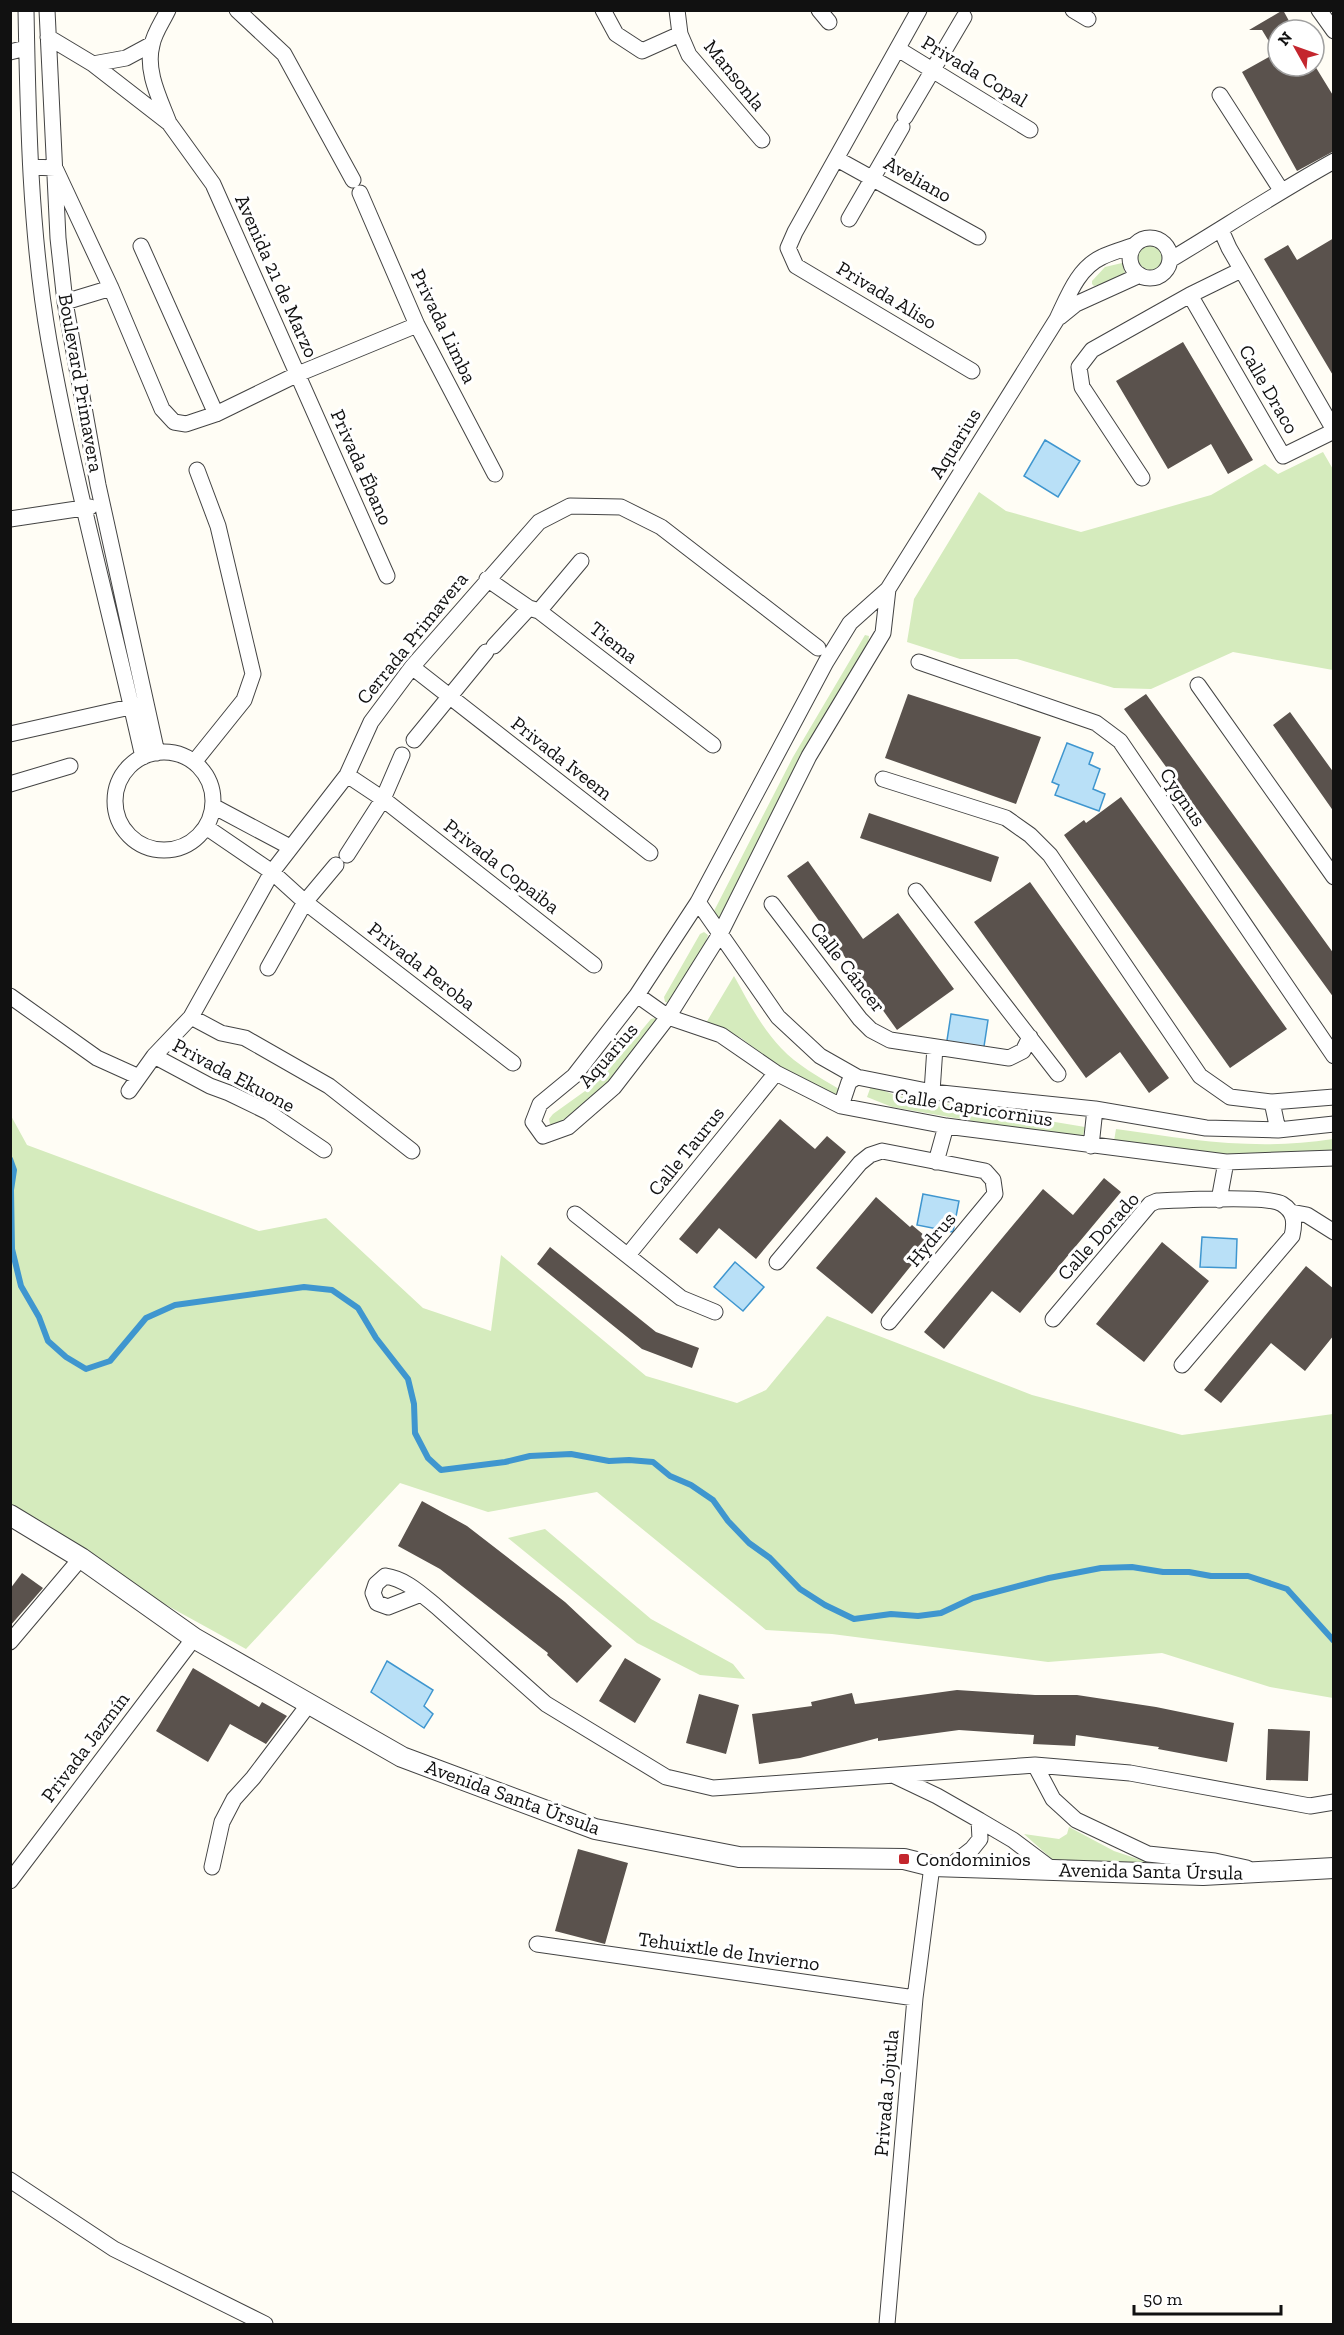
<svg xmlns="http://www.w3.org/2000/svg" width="1344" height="2335" font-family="'Zilla Slab',serif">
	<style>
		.green { fill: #d5ebbd }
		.water { fill: #b9e0f7; stroke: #3f96cf; stroke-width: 1.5 }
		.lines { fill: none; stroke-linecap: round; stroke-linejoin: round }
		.stream { stroke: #3f96cf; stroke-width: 6 }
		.building { fill: #5a524d }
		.minor-casing { stroke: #444; stroke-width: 17 }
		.tertiary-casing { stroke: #444; stroke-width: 22 }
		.minor { stroke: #fff; stroke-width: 15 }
		.tertiary { stroke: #fff; stroke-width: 20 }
		.poi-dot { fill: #c4262e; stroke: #fff; stroke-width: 2 }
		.labels { text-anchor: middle; stroke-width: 6; stroke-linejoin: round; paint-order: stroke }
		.street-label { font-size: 20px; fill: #111; stroke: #fff }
		.poi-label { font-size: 20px; fill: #111; stroke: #fff; text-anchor: start }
	</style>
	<rect width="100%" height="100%" fill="#fffdf5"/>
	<path class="green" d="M1138 257a13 13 0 1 1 26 0a13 13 0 1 1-26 0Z
		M1122,263L1125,273L1107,283L1094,286L1092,284V281L1105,267Z
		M1323,452L1334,471L1333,670L1233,652L1151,689L1114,688L1017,659H960L907,642L914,599L979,492L1006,511L1081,532L1211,495L1265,464L1278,474Z
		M865,635L869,636L868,645L723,917L716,919L713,915L715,909L793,757Z
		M704,932L708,935L706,941L676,997L670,1003L665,1002L664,997L700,934Z
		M734,976C748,1001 761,1027 781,1048C797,1065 819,1077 839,1089L833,1100L796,1080L741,1038L706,1023Z
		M655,1018L657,1021L604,1090L556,1125L550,1124L549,1119L553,1114L599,1081L651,1019Z
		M871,1086L898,1096L1085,1127L1082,1140L892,1107L867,1097Z
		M10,1114L27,1145L259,1231L326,1218L423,1308L491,1331L501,1255L646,1376L737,1403L766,1390L827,1316L1032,1395L1182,1435L1333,1414V1698L1270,1687L1162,1653L1048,1662L832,1634L766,1630L597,1492L488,1512L400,1483L246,1649L81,1558L11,1514Z
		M1116,1129C1193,1140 1256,1151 1333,1139L1334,1150L1227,1156L1114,1141Z
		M545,1529L651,1619L733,1664L745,1679L700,1675L637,1643L508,1538Z
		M1069,1827L1114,1851L1153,1864L1054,1861L1024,1834L1059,1839L1067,1834Z"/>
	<path class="water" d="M1045,440L1080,461L1058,497L1024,476Z
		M1067,743L1093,753L1089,764L1100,769L1093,789L1105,794L1099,811L1055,795L1059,785L1052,782Z
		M951,1014L988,1020L983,1053L946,1047Z
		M923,1194L959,1201L953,1232L917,1225Z
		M1202,1237L1237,1239L1236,1268L1200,1267Z
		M735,1262L764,1287L743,1311L714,1287Z
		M387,1661L433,1690L424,1706L433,1714L424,1728L371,1692Z"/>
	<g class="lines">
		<path class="stream" d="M10,1159L14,1170L11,1190L12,1249L21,1286L39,1317L48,1341L66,1357L86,1369L110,1361L146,1318L175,1305L304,1287L332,1290L358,1308L376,1338L408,1379L414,1404L415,1433L428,1458L441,1470L505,1462L530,1456L571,1454L609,1461L629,1460L653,1462L670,1476L691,1485L713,1500L728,1521L749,1543L770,1558L800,1589L825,1605L854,1619L891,1614L918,1616L941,1613L973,1598L1049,1578L1101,1568L1132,1567L1163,1572H1189L1211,1576H1248L1287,1589L1334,1641"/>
	</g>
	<path class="building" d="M1283,10L1294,30H1278V66H1315L1334,97V151L1297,171L1242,72L1276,53L1262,30H1249Z
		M1334,238V377L1264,259L1288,245L1297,260Z
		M1183,342L1253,460L1228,474L1211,444L1168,469L1116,381Z
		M908,694L1041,737L1016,804L885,758Z
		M1146,694L1334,954V998L1124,709Z
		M1290,712L1334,773V812L1273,725Z
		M1121,797L1287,1029L1230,1068L1064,835L1084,820L1086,823Z
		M869,813L999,857L991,882L860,838Z
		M808,861L863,939L898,913L954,989L897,1030L787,876Z
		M1030,882L1169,1078L1149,1093L1120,1052L1086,1078L974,922Z
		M780,1119L815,1149L827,1136L846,1152L756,1259L719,1228L697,1254L679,1239Z
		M1104,1178L1121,1192L1020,1313L992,1291L944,1349L924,1332L1043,1189L1073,1215Z
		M876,1197L910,1227L912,1225L931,1241L872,1314L816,1268Z
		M1162,1242L1209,1281L1144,1362L1096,1324Z
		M550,1247L656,1332L699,1348L692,1368L642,1349L537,1264Z
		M1306,1266L1334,1289V1335L1305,1371L1271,1343L1221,1403L1204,1390Z
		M422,1501L467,1526L565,1602L612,1646L577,1683L547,1655L548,1653L440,1569L398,1546Z
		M22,1573L43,1588L10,1626V1589Z
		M625,1658L661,1679L635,1723L599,1701Z
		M193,1668L259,1707L262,1702L287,1716L266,1744L230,1724L208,1762L156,1731Z
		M957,1690L1035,1695H1077L1156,1707L1234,1723L1227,1762L1158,1749L1159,1747L1076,1735L1075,1746L1033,1744L1034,1735L959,1730L878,1741V1738L800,1758L759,1764L752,1714L812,1706L811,1702L852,1693L855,1704Z
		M699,1694L739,1705L726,1754L686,1743Z
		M1268,1729L1310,1731L1308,1781L1266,1780Z
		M578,1849L628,1863L605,1944L555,1931Z"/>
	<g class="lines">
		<defs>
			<path id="minor" d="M26,10C28,120 30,232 49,341C74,481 112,618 143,757
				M47,10L58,238L65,302L98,485L157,753
				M168,10C163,21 154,33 152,45C145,71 160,99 169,123
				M237,10L284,54L353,180
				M603,10L616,34L642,51L680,34
				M677,10L680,34L689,55L762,140
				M819,10L829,22
				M919,10L795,232L788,248L796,266L972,371
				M1073,10L1088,19
				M1319,10L1334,31
				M48,37L93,64L169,123L213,184L387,576
				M898,49L1030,130
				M10,52L26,48
				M93,64L126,58L152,44
				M1220,95L1281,190
				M905,117L964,17
				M837,159L978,237
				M31,167L55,168L111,288L162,409L174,422L186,424L216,414L298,374L417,325
				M360,193L417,325L495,474
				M849,219L902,127
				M1221,230L1229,248L1334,430
				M1130 258a20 20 0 1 1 40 0a20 20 0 1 1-40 0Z
				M141,246L216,414
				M1170,260C1225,227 1278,192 1334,161
				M1190,295L1283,456L1334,431
				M65,302L111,288
				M1060,317L1076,304L1140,275
				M1142,478L1082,387L1079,367L1092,350L1190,295L1241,270
				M10,519L90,507
				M487,579L529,608L539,611L713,745
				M888,589L883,633L809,756L720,934L668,1017L614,1087L568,1127L543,1136L533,1122L540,1104L574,1076L637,995L698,902L826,662L850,623L888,589L1057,319C1068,296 1078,268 1102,257C1112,252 1124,249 1135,245
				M539,611L581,561
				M494,646L529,608
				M919,662L1096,723L1120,741L1334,1056
				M412,667L650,853
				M1198,685L1334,877
				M10,734L139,705
				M414,740L486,652
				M115 801a49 49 0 1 1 98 0a49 49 0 1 1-98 0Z
				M195,761L244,700L253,674L218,526L197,470
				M347,775L383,799L594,965
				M883,779L1006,818L1030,835L1050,855L1200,1076L1230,1097L1272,1102L1334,1097
				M10,784L70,766
				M213,806L290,847
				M206,827L272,872L305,902L513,1063
				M347,855L383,799L402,755
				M916,891L1058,1074
				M698,902L778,1017L820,1056L857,1077L932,1092L1095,1109L1206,1128L1278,1130L1334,1124
				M772,904L860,1019L871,1030L890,1040L1009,1058L1023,1051L1030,1037
				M268,968L305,902L336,865
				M637,995L668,1017L721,1035L776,1073L841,1106L946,1126L1226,1162L1334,1158
				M10,996L97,1058L139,1077
				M191,1017L221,1033L245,1038L329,1086L412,1151
				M154,1056L210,1086L229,1093L268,1112L324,1150
				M129,1091L154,1056L191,1017L272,872L347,775L371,722L412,667L539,522L570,506L621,507L661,527L818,648
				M932,1092L935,1047
				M1272,1102L1278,1130
				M841,1106L849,1082L857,1077
				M1091,1146L1095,1109
				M936,1162L946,1126
				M1219,1200L1226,1162
				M1291,1212L1307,1215L1334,1232
				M575,1214L681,1298L715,1312
				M628,1255L776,1073
				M777,1262L860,1163L870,1155L882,1151L985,1171L993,1180L995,1194L889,1322
				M1053,1319L1150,1204L1157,1201C1179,1200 1268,1195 1282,1204C1295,1212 1295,1223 1292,1236L1182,1365
				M421,1594L388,1607L377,1603L373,1593L376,1584L385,1576C406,1579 421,1594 437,1607L546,1704L666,1777L713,1788L1035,1765L1130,1773L1310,1806L1334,1802
				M10,1642L81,1558
				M1035,1765L1053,1799L1076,1820L1148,1854L1215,1861L1247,1868
				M895,1776L937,1796L979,1820L980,1839L972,1849L949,1867
				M979,1820L1013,1840L1053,1870
				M212,1867L222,1822L234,1799L253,1778L309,1704
				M10,1881L194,1638
				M537,1944L915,1998
				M10,2180L114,2249L265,2324
				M887,2324L915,1998L932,1866"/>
			<path id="tertiary" d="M10,1515L81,1558L194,1638L402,1757L595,1829L739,1857L904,1859L932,1866L1203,1875L1334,1868"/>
		</defs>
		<use href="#minor" class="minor-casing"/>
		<use href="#tertiary" class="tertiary-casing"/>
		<use href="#minor" class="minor"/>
		<use href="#tertiary" class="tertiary"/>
	</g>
	<rect class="poi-dot" x="898" y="1853" width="12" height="12" rx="3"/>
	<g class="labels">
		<g class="street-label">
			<text transform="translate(975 71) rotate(31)" y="7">Privada Copal</text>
			<text transform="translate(735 75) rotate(51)" y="7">Mansonla</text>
			<text transform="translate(918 179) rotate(29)" y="7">Aveliano</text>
			<text transform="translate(277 276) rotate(66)" y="7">Avenida 21 de Marzo</text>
			<text transform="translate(887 295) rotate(31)" y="7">Privada Aliso</text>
			<text transform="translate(444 326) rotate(64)" y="7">Privada Limba</text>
			<text transform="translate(81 383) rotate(80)" y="7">Boulevard Primavera</text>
			<text transform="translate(1269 389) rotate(60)" y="7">Calle Draco</text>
			<text transform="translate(955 443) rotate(-58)" y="7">Aquarius</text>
			<text transform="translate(362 467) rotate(66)" y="7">Privada Ébano</text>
			<text transform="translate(412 638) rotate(-51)" y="7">Cerrada Primavera</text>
			<text transform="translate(614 642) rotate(38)" y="7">Tiema</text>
			<text transform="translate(562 758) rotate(38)" y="7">Privada Iveem</text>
			<text transform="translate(1183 797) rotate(56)" y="7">Cygnus</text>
			<text transform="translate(502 866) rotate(38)" y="7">Privada Copaiba</text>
			<text transform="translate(422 966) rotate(38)" y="7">Privada Peroba</text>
			<text transform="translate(848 967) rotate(52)" y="7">Calle Cáncer</text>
			<text transform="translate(608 1055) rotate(-49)" y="7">Aquarius</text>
			<text transform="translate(234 1075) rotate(28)" y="7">Privada Ekuone</text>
			<text transform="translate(974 1107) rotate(9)" y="7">Calle Capricornius</text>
			<text transform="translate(686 1151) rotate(-51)" y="7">Calle Taurus</text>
			<text transform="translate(1098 1236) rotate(-48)" y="7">Calle Dorado</text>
			<text transform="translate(931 1239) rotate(-50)" y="7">Hydrus</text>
			<text transform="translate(85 1747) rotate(-53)" y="7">Privada Jazmín</text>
			<text transform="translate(513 1797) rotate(20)" y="7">Avenida Santa Úrsula</text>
			<text transform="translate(1151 1871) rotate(1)" y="7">Avenida Santa Úrsula</text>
			<text transform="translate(729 1951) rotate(8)" y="7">Tehuixtle de Invierno</text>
			<text transform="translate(886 2093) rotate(-85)" y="7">Privada Jojutla</text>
		</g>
		<g class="poi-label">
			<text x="916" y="1866">Condominios</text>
		</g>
	</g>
	<rect width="1344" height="2335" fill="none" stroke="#111111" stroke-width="24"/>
	<g transform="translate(1296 48) rotate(310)"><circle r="28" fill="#ffffff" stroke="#a0a0a0" stroke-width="1.5"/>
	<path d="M0-4.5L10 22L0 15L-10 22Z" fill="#c4262e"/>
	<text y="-9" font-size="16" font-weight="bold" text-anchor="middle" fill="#111111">N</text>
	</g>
	<path d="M1134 2305v9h147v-9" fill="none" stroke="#111111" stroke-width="3"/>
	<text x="1143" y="2305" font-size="18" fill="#111111" stroke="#ffffff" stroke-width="4.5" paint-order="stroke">50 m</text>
</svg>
